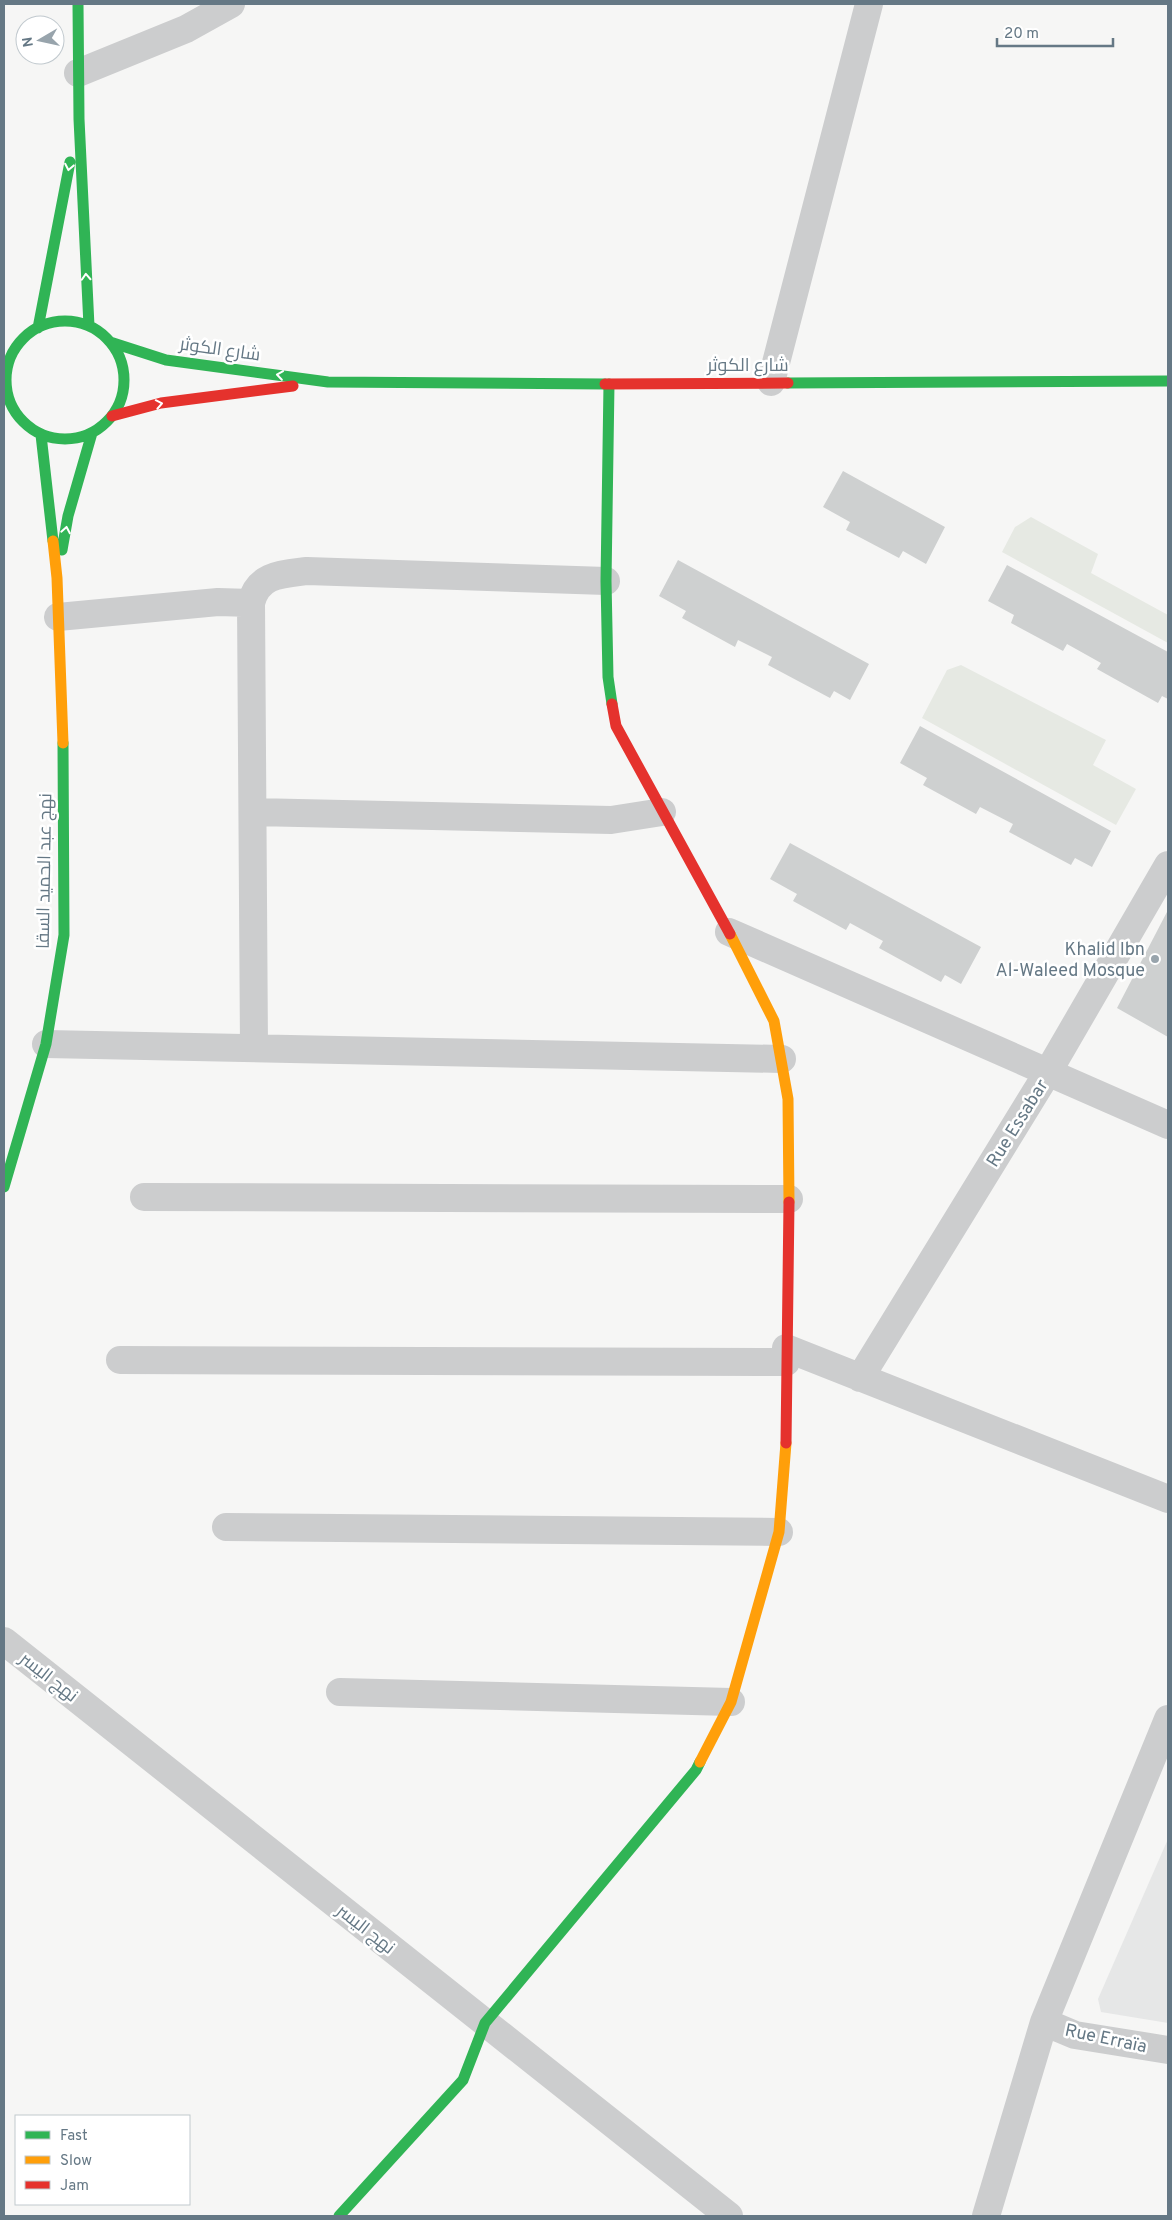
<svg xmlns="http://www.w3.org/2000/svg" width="1172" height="2220" font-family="Overpass,Cairo,sans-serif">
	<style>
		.built { fill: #e6e7e7 }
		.green { fill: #e6e9e3 }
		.building { fill: #ced0d0 }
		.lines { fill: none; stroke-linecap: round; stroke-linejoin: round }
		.street { stroke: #cccdce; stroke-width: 28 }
		.fast { stroke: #30b455; stroke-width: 11 }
		.slow { stroke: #ff9f0a; stroke-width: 11 }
		.jam { stroke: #e5322d; stroke-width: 11 }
		.oneway { stroke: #fff }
		.poi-dot { fill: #98a4ac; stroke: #fff; stroke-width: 2 }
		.labels { text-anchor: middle; stroke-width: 5; stroke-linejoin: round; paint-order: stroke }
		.street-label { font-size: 18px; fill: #657885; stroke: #fff }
		.poi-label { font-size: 18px; fill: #657885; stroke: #fff; text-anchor: end }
	</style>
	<rect width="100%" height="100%" fill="#f6f6f5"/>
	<path class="built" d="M1168,1839V2023L1101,2012L1098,1999Z"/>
	<path class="green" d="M1031,517L1098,554L1091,573L1168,615V643L1002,552L1015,527Z
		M961,665L1106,740L1093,765L1136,789L1116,825L922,718L947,670Z"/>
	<path class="building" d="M843,471L945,527L926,564L903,551L899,558L846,530L850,522L823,507Z
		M678,560L869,664L850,700L834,691L830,698L768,665L772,657L738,640L735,647L682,618L686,611L659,596Z
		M1007,565L1168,652V699L1162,696L1158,703L1097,669L1101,663L1067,644L1063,651L1011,623L1014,615L988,601Z
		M920,726L1111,831L1092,867L1075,858L1071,865L1009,832L1013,824L980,807L976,814L923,785L927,778L900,763Z
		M790,843L981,947L961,984L945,975L941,982L879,948L883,941L850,923L846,930L793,901L797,894L770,879Z
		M1168,910V1037L1117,1008Z"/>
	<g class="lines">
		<path class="street" d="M78,73L186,29L231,4
			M771,382L869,4
			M251,603C258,574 282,574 307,571L606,581
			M58,617L218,602L251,603L254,1048
			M253,812L611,820L662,812
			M729,932L1168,1125
			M46,1044L782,1059
			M144,1197L789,1199
			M786,1348L1168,1499
			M120,1360L786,1362
			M860,1378L1048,1072L1168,865
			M226,1527L779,1532
			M4,1641L729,2216
			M340,1692L731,1702
			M1044,2022L1075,2035L1168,2050
			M986,2216L1044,2022L1168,1719"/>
		<path class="fast" d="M78,4L79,119L89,326
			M6 380a59 59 0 1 1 118 0a59 59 0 1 1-118 0Z
			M38,328L70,162
			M110,342L166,360L328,382L605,384
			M788,383L1168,381
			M609,384L606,581L608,677L612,704
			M41,435L53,541
			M62,550L68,516L92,433
			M4,1187L46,1044L64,935L63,743
			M339,2216L463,2080L485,2023L696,1770L700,1762"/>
		<path class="slow" d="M53,541L57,578L63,743
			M730,934L774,1021L788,1099L789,1202
			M700,1762L731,1702L779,1532L786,1443"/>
		<path class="jam" d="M605,384L788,383
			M112,416L161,403L293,386
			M612,704L616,726L730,934
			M786,1443L789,1202"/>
	</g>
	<defs><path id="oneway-chevron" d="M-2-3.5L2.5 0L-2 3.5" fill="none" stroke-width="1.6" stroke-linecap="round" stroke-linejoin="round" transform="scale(1.25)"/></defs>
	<g class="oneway">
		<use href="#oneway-chevron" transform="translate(69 167) rotate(101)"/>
		<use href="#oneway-chevron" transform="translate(86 277) rotate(-93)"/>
		<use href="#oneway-chevron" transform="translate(280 375) rotate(-172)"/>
		<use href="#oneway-chevron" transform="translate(159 404) rotate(-11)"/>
		<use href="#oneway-chevron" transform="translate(66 530) rotate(-80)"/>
	</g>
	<circle class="poi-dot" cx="1155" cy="959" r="5"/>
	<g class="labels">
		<g class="street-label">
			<text transform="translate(220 349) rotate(8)" y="6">شارع الكوثر</text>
			<text x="748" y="371">شارع الكوثر</text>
			<text transform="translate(44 871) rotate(-89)" y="6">نهج عبد الحميد السقا</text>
			<text transform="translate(1017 1123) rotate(-58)" y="6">Rue Essabar</text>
			<text transform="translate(49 1677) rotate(38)" y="6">نهج اليسر</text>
			<text transform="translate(366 1929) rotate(38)" y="6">نهج اليسر</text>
			<text transform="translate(1106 2038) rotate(12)" y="6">Rue Erraïa</text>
		</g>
		<g class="poi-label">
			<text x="1145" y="955">Khalid Ibn<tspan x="1145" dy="21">Al-Waleed Mosque</tspan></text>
		</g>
	</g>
	<rect width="1172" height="2220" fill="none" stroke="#657885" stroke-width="10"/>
	<rect x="15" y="2115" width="175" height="90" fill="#ffffff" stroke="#c1c9ce"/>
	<rect x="25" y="2131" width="25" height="8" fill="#30b455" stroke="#c1c9ce"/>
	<text x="60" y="2140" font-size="15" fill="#657885">Fast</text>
	<rect x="25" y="2156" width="25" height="8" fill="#ff9f0a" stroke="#c1c9ce"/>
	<text x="60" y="2165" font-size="15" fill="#657885">Slow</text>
	<rect x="25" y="2181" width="25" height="8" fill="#e5322d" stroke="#c1c9ce"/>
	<text x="60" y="2190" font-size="15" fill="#657885">Jam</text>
	<g transform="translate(40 40) rotate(261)"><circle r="24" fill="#ffffff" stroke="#c1c9ce"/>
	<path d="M0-4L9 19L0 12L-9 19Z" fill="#98a4ac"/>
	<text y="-8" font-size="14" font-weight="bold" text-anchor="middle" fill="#657885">N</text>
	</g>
	<path d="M997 38v8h116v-8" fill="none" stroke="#657885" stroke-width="2.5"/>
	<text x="1004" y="38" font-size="15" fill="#657885" stroke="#ffffff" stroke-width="4" paint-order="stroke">20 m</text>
</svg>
